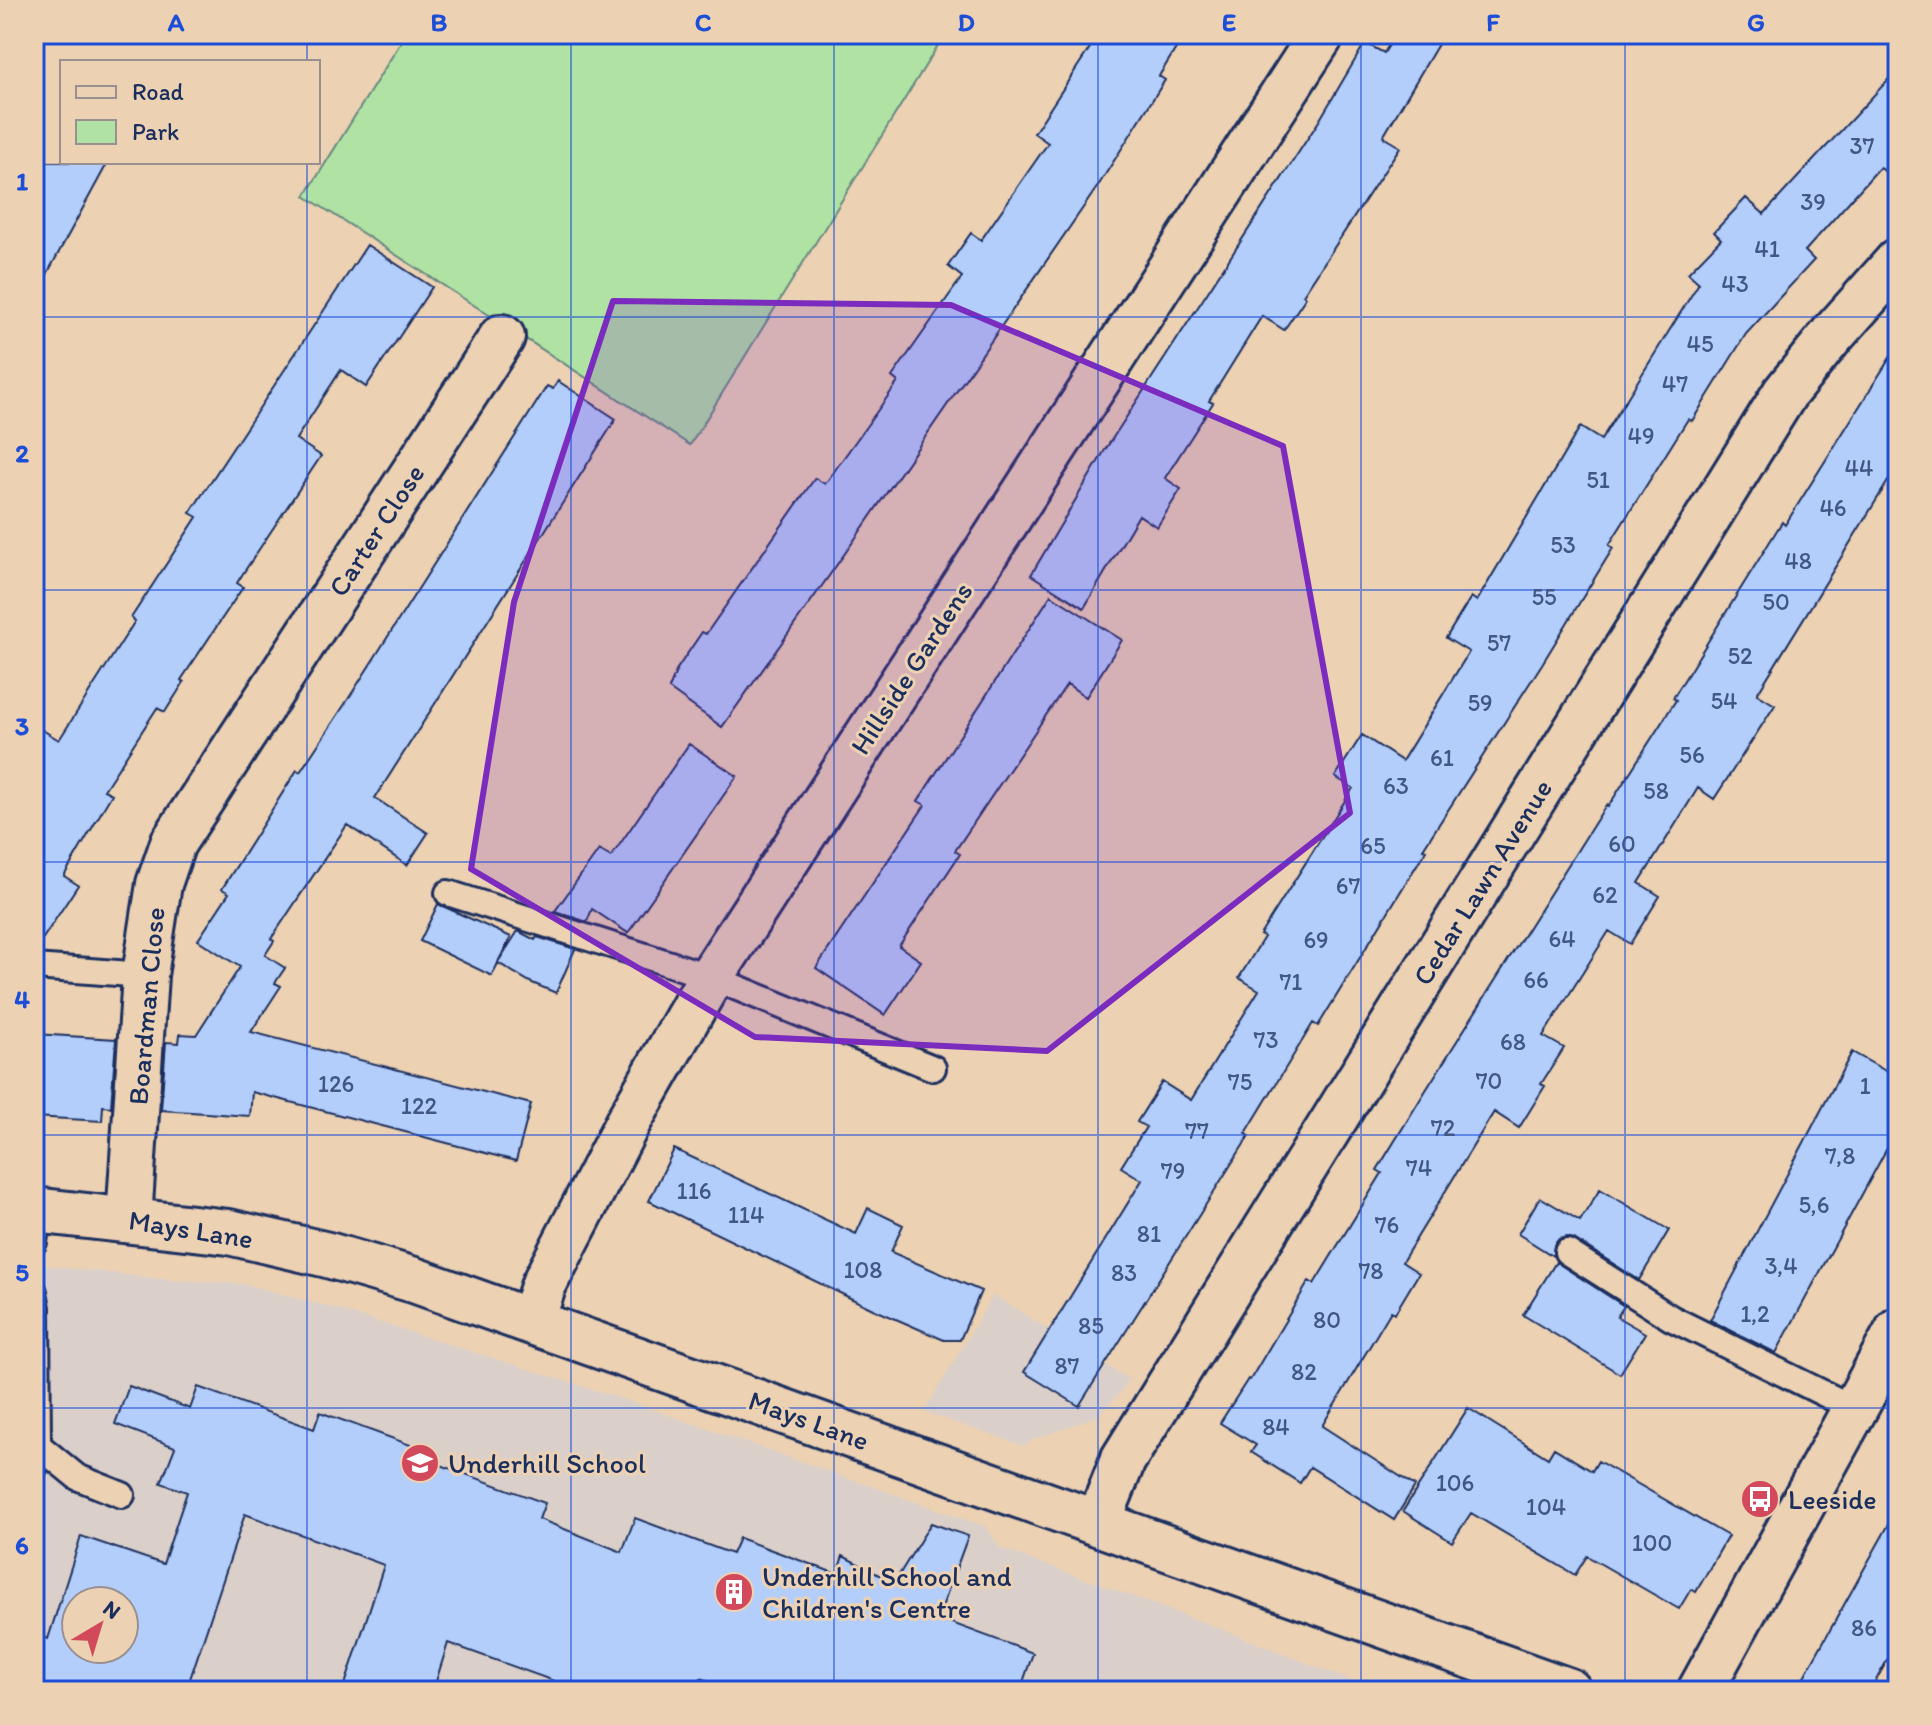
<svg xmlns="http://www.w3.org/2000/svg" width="1932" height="1725" font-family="Itim,sans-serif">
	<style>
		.built { fill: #dbd0c9; fill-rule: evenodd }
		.green { fill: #b0e2a3; stroke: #668880; stroke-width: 2 }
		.building { fill: #b4cefb; stroke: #1b2f5e; stroke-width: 2; fill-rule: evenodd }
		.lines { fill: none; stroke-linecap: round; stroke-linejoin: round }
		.service-casing { stroke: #1b2f5e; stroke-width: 30 }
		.minor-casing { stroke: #1b2f5e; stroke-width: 50 }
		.tertiary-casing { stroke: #1b2f5e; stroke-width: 50 }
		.service { stroke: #ecd1b3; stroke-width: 24 }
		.minor { stroke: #ecd1b3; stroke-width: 44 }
		.tertiary { stroke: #ecd1b3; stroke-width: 44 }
		.marked { fill: #7b2cbf; fill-opacity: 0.2; stroke: #7b2cbf; stroke-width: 6; stroke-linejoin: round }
		.grid { fill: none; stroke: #1d4ed8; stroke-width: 2; stroke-opacity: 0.55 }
		.labels { text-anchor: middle; stroke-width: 6; stroke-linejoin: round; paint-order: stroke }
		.number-label { font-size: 24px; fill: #415785 }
		.street-label { font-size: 28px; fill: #1b2f5e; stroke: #ecd1b3 }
		.poi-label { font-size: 28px; fill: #1b2f5e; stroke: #ecd1b3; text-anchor: start }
		.neatline { fill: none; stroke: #1d4ed8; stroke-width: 3 }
		.grid-label { font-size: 26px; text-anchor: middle; font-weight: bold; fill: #1d4ed8 }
	</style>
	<rect width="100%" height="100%" fill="#ecd1b3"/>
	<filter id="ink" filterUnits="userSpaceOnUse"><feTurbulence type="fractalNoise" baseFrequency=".0125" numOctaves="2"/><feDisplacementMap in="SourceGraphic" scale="16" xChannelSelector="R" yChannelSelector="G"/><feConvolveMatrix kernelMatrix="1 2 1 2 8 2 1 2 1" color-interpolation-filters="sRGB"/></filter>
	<g filter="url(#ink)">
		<path class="built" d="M34,1264L172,1280L245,1284L340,1310L626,1400L987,1527L1000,1548L1219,1628L1378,1691H34ZM76,1601H124V1649H76Z
			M993,1295L1129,1379L1116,1398L1095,1417L1035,1439L1024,1446L924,1412Z"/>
		<path class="green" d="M406,34H945L690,445L305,196Z"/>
		<path class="building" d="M1099,34H1185L1159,76L1165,80L1098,186L848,549L722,727L669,689L677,669L702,632L706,634L815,478L825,484L898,382L892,377L962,277L948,266L971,233L981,240L1048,143L1034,133Z
			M1396,34H1444L1383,137L1400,147L1303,295L1306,297L1284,330L1262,316L1209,401L1213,403L1165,478L1181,489L1157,527L1139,515L1084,608L1031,575L1105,450L1319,121L1365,43L1384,53Z
			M1898,69V184L1880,167L1805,251L1814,260L1746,334L1692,421L1688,419L1609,545L1613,548L1542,664L1423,849L1426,850L1318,1026L1313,1023L1246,1133L1249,1136L1079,1406L1024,1372L1142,1180L1121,1167L1146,1127L1137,1122L1162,1082L1191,1100L1259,990L1239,978L1264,937L1260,935L1353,788L1335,777L1362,735L1402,761L1469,652L1446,638L1471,597L1477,601L1580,427L1601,440L1699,283L1688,273L1721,239L1714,232L1746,198L1764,214Z
			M34,162H108L34,298Z
			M367,245L432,287L366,387L341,370L296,439L321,456L242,575L237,583L243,587L181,680L184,682L165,712L157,708L104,790L112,794L64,876L78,885L34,952V725L59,740L135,621L131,618L197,517L190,513Z
			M1898,345V465L1757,694L1775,705L1714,799L1698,788L1639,883L1660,896L1630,944L1609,931L1543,1036L1564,1048L1541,1084L1545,1086L1519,1128L1494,1112L1402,1262L1419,1273L1395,1313L1391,1311L1322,1426L1415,1486L1394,1520L1310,1467L1300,1483L1251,1452L1256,1445L1220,1423L1248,1379L1250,1380L1309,1281L1314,1284L1382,1173L1377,1170L1426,1090L1606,805L1608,807L1676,700L1673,698L1782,522L1785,525Z
			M558,381L616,419L375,798L428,833L407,865L347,825L271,939L274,941L265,955L285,968L275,983L281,986L251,1032L531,1104L516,1161L252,1092L250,1116L161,1110L166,1042L179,1043L180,1034L196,1035L240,967L198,940L229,893L222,889L297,770L300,772L347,701L547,386L553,389Z
			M1051,595L1122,640L1086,697L1067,684L955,851L960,854L899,946L921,961L885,1015L816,968L925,805L918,801Z
			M689,744L737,776L628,933L592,909L587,922L555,911L599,850L611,857Z
			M438,904L511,937L498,962L518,931L535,940L537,937L575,949L556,993L530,982L498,963L492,976L420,941Z
			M34,1034L116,1039L111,1107L103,1106L102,1121L34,1117Z
			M1852,1052L1898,1078V1128L1776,1353L1710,1320Z
			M674,1149L856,1234L868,1208L903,1225L891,1252L981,1291L960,1340H944L873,1309L649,1201Z
			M1600,1189L1669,1230L1639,1280L1574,1239L1567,1237L1559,1239L1554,1245L1553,1256L1518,1234L1540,1197L1580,1221Z
			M1556,1262L1624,1306L1617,1317L1645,1333L1620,1374L1523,1315Z
			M129,1386L190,1409L198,1387L314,1429L320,1412L427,1451L424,1459L545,1503L539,1519L622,1552L635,1518L732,1554L739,1538L837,1574L843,1556L894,1583L931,1523L968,1536L938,1618L1033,1653L1020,1691H737L701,1678L696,1691H550L554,1681L448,1643L433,1691H343L384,1565L245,1514L186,1691H52L34,1685V1634L48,1639L81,1536L163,1564L187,1492L161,1483L175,1447L115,1424ZM76,1601H124V1649H76Z
			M1468,1408L1548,1458L1554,1448L1592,1471L1598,1461L1728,1536L1696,1592L1691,1589L1679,1609L1587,1556L1575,1575L1471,1513L1452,1542L1403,1511Z
			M1898,1508V1641L1870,1691H1796Z"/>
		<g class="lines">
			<defs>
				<path id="service" d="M448,893L711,977L933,1068
					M34,967L145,975
					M34,1242L39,1210
					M1567,1252L1671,1318L1855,1409
					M34,1292L37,1308L38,1445L34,1468
					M38,1445L77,1477L122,1495"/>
				<path id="minor" d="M129,1220L145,975L159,884L173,843L502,337
					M532,1320L544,1284L628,1122L711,977L1322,34
					M1098,1523L1123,1460L1785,393L1832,335L1898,261"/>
				<path id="tertiary" d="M34,1210L229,1232L328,1255L414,1280L1569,1691
					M1700,1691L1898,1330"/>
			</defs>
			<use href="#service" class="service-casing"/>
			<use href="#minor" class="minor-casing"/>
			<use href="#tertiary" class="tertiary-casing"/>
			<use href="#service" class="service"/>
			<use href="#minor" class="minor"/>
			<use href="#tertiary" class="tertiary"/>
		</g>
	</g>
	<path class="marked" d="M613,301L951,305L1283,446L1350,813L1047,1051L755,1037L471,869L514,602Z"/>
	<path class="grid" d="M307,34V62M571,34V1691M834,34V1691M1098,34V1691M1361,34V1691M1625,34V1691M307,162V1691M34,317H1898M34,590H1898M34,862H1898M34,1135H1898M34,1408H1898"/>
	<defs>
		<symbol id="school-disc" viewBox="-11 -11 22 22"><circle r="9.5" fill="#d1495b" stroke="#ecd1b3"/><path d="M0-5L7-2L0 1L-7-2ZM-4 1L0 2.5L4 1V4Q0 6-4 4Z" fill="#fff"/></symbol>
		<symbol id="bus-disc" viewBox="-11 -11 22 22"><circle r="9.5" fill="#d1495b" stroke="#ecd1b3"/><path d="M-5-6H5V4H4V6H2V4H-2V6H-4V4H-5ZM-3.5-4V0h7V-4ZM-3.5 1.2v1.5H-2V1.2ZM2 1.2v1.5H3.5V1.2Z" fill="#fff"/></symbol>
		<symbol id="building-disc" viewBox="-11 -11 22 22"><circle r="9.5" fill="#d1495b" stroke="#ecd1b3"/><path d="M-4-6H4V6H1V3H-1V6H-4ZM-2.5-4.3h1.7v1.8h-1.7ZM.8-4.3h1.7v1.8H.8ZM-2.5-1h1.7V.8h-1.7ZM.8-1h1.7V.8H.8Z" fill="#fff"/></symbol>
	</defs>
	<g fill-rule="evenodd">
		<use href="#school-disc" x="398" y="1441" width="44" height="44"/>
		<use href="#bus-disc" x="1738" y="1477" width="44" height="44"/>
		<use href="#building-disc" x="712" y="1570" width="44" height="44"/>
	</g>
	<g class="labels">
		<g class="number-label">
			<text x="1862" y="154">37</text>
			<text x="1813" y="210">39</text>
			<text x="1767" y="257">41</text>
			<text x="1735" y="292">43</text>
			<text x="1700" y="352">45</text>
			<text x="1675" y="392">47</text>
			<text x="1641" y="444">49</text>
			<text x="1859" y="476">44</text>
			<text x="1598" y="488">51</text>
			<text x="1833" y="516">46</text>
			<text x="1563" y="553">53</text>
			<text x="1798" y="569">48</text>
			<text x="1544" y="605">55</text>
			<text x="1776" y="610">50</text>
			<text x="1499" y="651">57</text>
			<text x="1740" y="664">52</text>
			<text x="1724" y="709">54</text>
			<text x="1480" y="711">59</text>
			<text x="1692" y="763">56</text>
			<text x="1442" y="766">61</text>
			<text x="1396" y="794">63</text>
			<text x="1656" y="799">58</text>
			<text x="1622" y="852">60</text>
			<text x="1373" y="854">65</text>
			<text x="1348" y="894">67</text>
			<text x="1605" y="903">62</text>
			<text x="1562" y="947">64</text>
			<text x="1316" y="948">69</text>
			<text x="1536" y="988">66</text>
			<text x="1291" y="990">71</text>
			<text x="1266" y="1048">73</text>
			<text x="1513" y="1050">68</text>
			<text x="1489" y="1089">70</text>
			<text x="1240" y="1090">75</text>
			<text x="336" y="1092">126</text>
			<text x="1865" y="1094">1</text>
			<text x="419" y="1114">122</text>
			<text x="1443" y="1136">72</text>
			<text x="1197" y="1139">77</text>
			<text x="1840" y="1164">7,8</text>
			<text x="1419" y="1176">74</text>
			<text x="1173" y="1179">79</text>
			<text x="694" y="1199">116</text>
			<text x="1814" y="1213">5,6</text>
			<text x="746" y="1223">114</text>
			<text x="1387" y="1233">76</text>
			<text x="1149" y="1242">81</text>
			<text x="1781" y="1274">3,4</text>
			<text x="863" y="1278">108</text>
			<text x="1371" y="1279">78</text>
			<text x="1124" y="1281">83</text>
			<text x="1755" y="1322">1,2</text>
			<text x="1327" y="1328">80</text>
			<text x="1091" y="1334">85</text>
			<text x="1067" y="1374">87</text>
			<text x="1304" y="1380">82</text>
			<text x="1276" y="1435">84</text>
			<text x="1455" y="1491">106</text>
			<text x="1546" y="1515">104</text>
			<text x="1652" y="1551">100</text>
			<text x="1864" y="1636">86</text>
		</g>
		<g class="street-label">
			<text transform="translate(376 530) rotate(-57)" y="10">Carter Close</text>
			<text transform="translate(911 668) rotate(-57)" y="10">Hillside Gardens</text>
			<text transform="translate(1482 882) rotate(-58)" y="10">Cedar Lawn Avenue</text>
			<text transform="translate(146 1006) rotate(-85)" y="10">Boardman Close</text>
			<text transform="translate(191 1229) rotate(9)" y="10">Mays Lane</text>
			<text transform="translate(809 1420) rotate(20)" y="10">Mays Lane</text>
		</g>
		<g class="poi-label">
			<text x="448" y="1473">Underhill School</text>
			<text x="1788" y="1509">Leeside</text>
			<text x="762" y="1586">Underhill School and<tspan x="762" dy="32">Children's Centre</tspan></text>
		</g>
	</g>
	<rect width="1932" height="1725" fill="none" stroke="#ecd1b3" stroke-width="88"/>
	<rect x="60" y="60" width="260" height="104" fill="#ecd1b3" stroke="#989091" stroke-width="2"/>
	<rect x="76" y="86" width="40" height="12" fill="#ecd1b3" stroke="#989091" stroke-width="2"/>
	<text x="132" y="100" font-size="24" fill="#1b2f5e">Road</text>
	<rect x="76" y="120" width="40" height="24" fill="#b0e2a3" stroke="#989091" stroke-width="2"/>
	<text x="132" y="140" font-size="24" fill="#1b2f5e">Park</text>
	<g transform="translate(100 1625) rotate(38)"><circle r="38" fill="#ecd1b3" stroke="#989091" stroke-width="2"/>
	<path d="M0-6L14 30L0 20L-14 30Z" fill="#d1495b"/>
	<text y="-12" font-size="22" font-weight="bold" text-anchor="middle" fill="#1b2f5e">N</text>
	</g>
	<rect x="44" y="44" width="1844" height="1637" class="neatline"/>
	<g class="grid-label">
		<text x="176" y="31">A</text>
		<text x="439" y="31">B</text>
		<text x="703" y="31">C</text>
		<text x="966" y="31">D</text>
		<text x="1229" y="31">E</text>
		<text x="1493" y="31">F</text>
		<text x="1756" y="31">G</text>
		<text x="22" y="190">1</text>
		<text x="22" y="462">2</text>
		<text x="22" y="735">3</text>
		<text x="22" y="1008">4</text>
		<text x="22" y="1281">5</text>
		<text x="22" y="1554">6</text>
	</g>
</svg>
